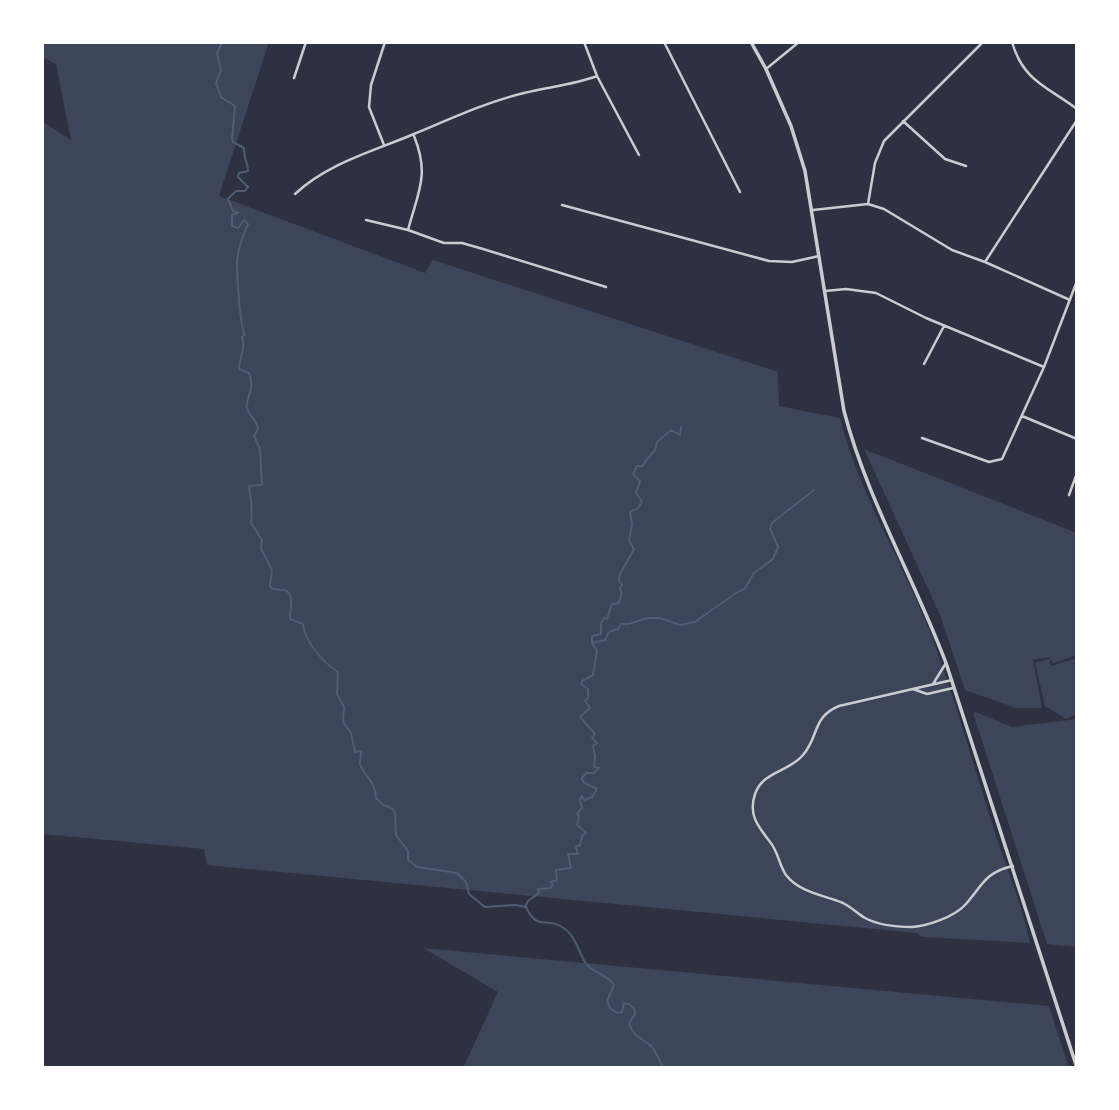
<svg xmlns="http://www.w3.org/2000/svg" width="1119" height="1110" font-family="'Sofia Sans Condensed',sans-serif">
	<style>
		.green { fill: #3c4559 }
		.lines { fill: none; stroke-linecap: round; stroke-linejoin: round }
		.stream { stroke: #4f5d75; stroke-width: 2 }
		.minor { stroke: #caccd0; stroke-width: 2.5 }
		.tertiary { stroke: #caccd0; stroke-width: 3.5 }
	</style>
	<rect width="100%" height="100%" fill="#2d3142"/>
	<path class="green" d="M42,42H269L219,196L425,273L433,260L778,372L779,406L840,418C858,490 897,552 925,620C951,683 969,751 990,817C1003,860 1021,900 1030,943L922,937L917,933L207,865L204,849L42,834V121L71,140L56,64L42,57Z
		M864,449L1077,533V655L1053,663L1049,657L1033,660L1042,708H1016L965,690L940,615Z
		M1077,658V714L1066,719L1045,706L1035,663L1049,659L1051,666Z
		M976,712L1012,727L1077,719V947L1047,944L973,713Z
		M423,948L1049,1006L1069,1068H463L498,992Z"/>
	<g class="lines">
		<path class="stream" d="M222,42L217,54L221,70L216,83L221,97L235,106L232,138L233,142L244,148C243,157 248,162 248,171L239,173L238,177L248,187L245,191H236L228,199L233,211L238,213L232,215V226L238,228L244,220L248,224C243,235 238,249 237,262C237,275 240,327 245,335L242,337C246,352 239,356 239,369L249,373C256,391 244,400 247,409C250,417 256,418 258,429L254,436L260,449L262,485L249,486C251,499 253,510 251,523L262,540L261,549L272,570L270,586L273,589C277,590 281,589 285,590C296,595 289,611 290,619L303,624C305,642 323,662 338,672L337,694L344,707L343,722L351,733L355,752L361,751C361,755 360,760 360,764C362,774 376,781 376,798L383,805L392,808L395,813L396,835L408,851V860L417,867L457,873L466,882L469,894L485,907L515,905L526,907C537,931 545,917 562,927C577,936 578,953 587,965C595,974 607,974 614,985L607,1001L610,1008L617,1013L622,1012L624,1003L629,1004L634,1008L635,1014L629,1024C634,1037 642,1038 651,1046C656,1051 660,1062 664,1068
			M593,643L605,640L609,632L618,629L621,624H629L647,618H660L680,625L695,622L733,595L745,588L754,573L773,559L778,547L770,528L772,523L814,490
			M525,907L528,901L539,893L538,889L550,888L553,885L551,882L557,880L556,870L571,868L568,854H578L576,847L580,845L582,836L586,833L577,825L579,816L577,814L582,808L580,800L582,796L584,800L592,797L597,789L583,782L582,778L586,773H594L599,768L594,767L595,756L593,746L597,743L592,738L595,734L580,717L590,708L585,701L588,698V689L581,684L582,681L593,675L597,650L592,643V636L601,634V623L604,618L607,619L612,604H617C622,600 622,593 620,588L622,585L619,581V576L634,549L629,541L632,524L630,512L638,508L642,502L636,493L640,481L633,474L637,466H642L655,450L657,442L671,430L680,435L681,427"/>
		<path class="minor" d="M584,42L597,76L639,155
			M664,42L740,192
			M1012,42C1023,81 1048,87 1077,109
			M766,69L799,42
			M294,78L306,42
			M903,121L945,159L966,166
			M384,145L369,107L371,85L385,42
			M295,194C328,163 374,151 414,134C450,119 486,102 524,93C548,87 573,85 597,76
			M868,204L875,163L884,141L983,42
			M562,205L769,261L792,262L819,256
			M813,210L868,204L884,209L952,250L985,262L1070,300
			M366,220L408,230L444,243H462L483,249L606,287
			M408,230C418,192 430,175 414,136
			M985,262L1077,120
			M825,291L846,289L876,293L926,318L1044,367
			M924,364L944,326
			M1022,416L1077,439
			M922,438L989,462L1002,459L1044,367L1077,281
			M1069,495L1077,473
			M952,680L839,706C812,717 819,737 803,755C789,772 763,771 755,794C748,815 758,826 770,842C778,851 779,865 786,875C800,893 824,895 843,903C851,907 857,913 865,918C878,925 897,927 912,927C927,926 954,917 965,905C982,886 985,872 1013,866
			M933,684L946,663
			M913,689L927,694L953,688"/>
		<path class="tertiary" d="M751,42L766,69L791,126L805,171L844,411C867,499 914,578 946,663L1077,1068"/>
	</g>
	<rect width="1119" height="1110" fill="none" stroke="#ffffff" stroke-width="88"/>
</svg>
